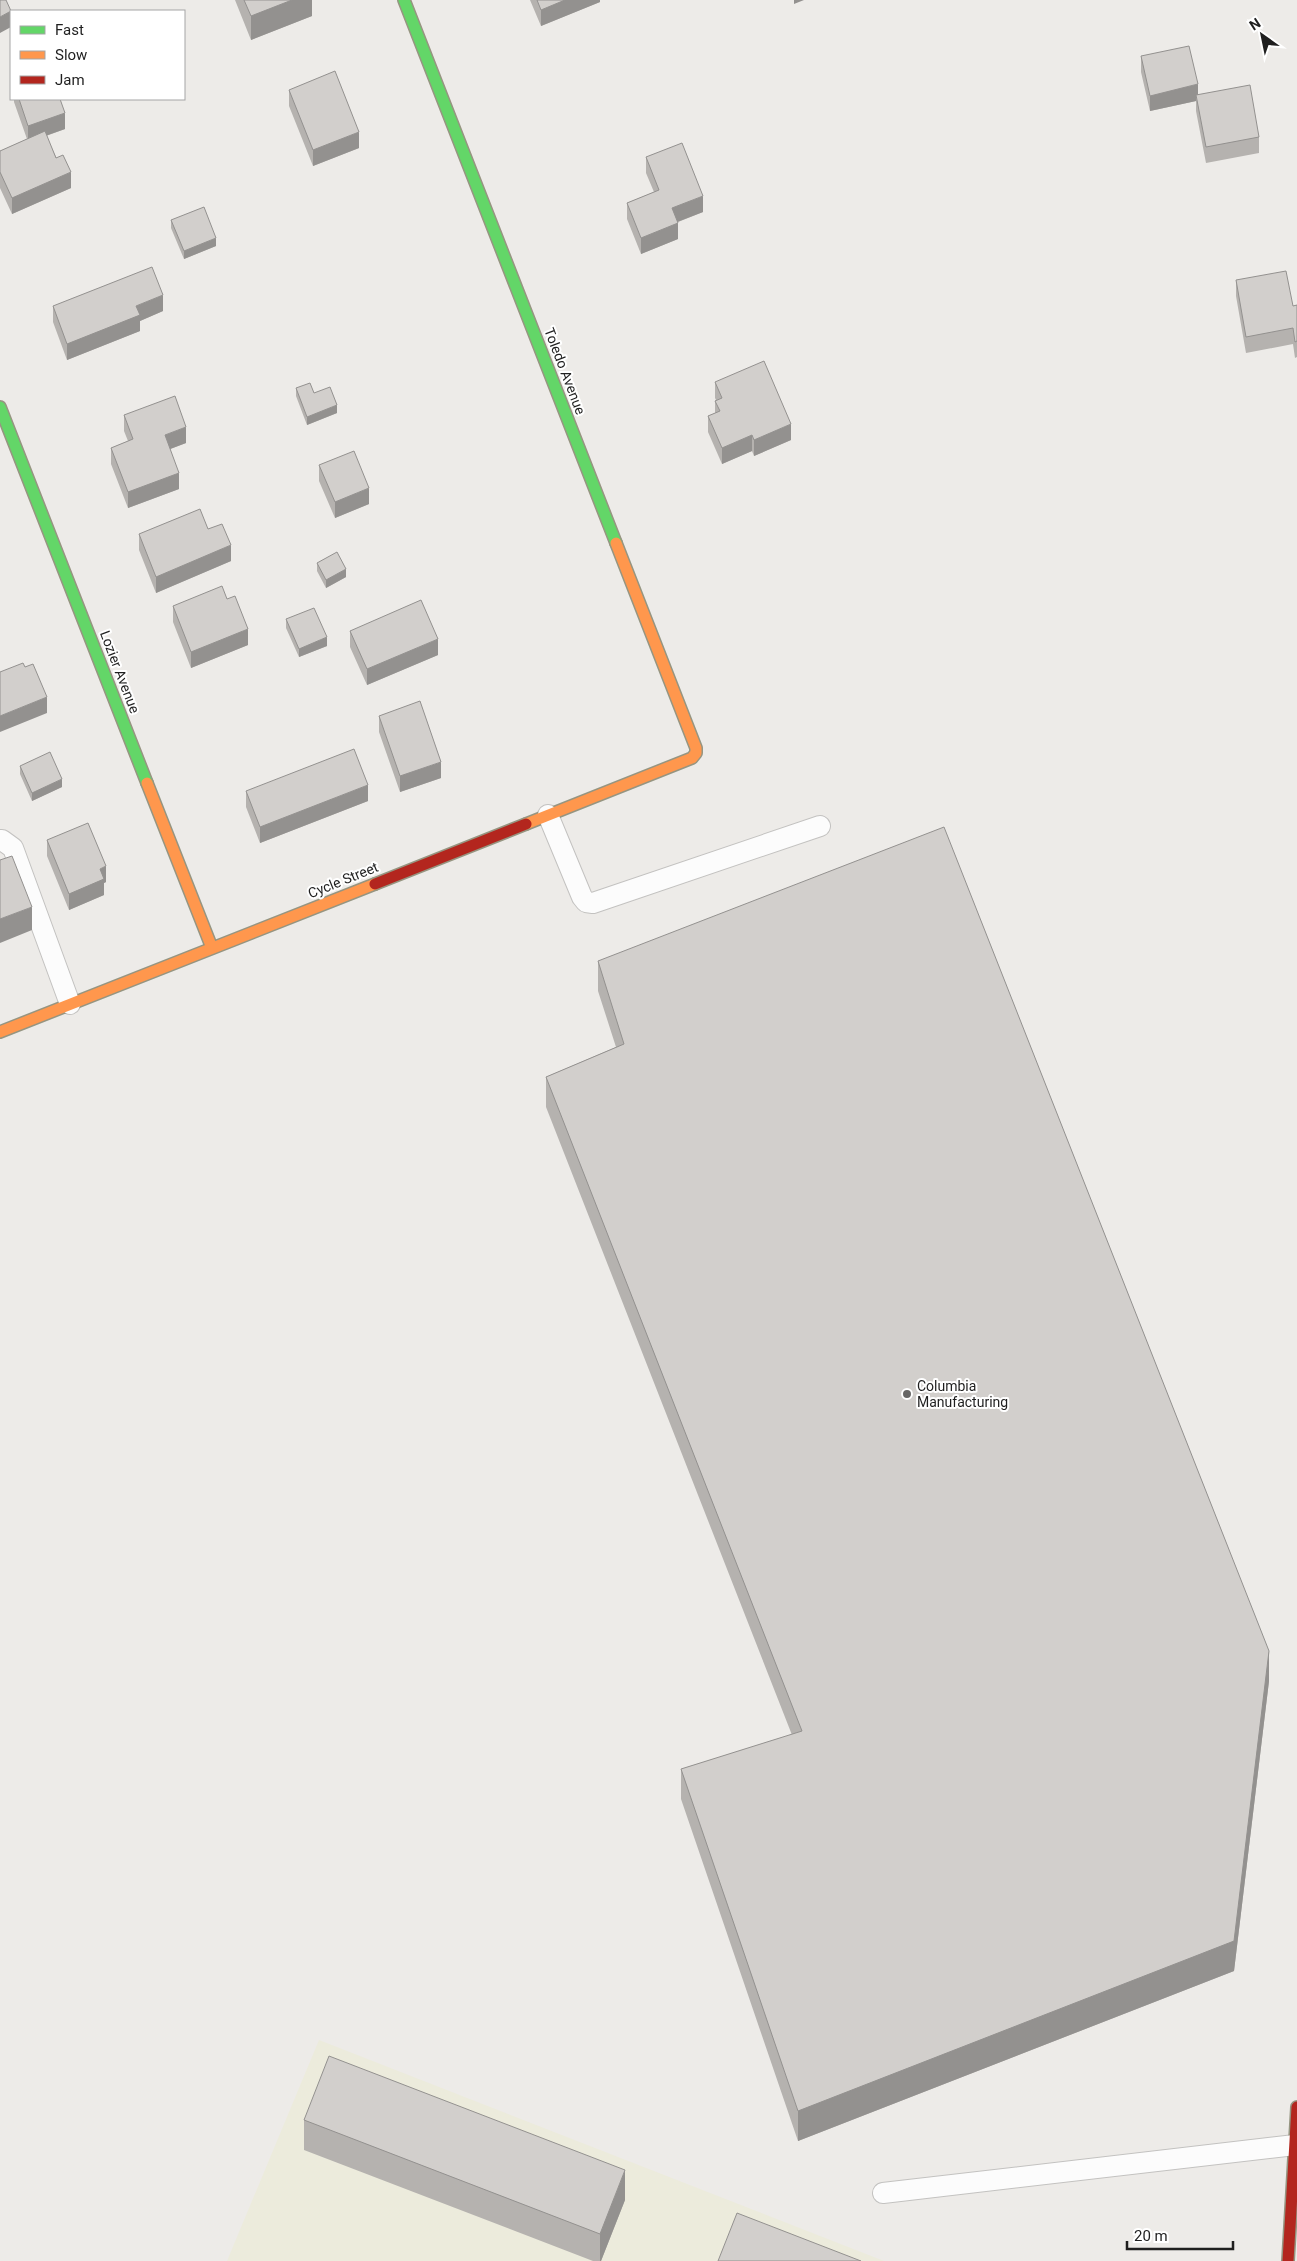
<svg xmlns="http://www.w3.org/2000/svg" width="1297" height="2261" font-family="Roboto,sans-serif">
	<style>
		.farmland { fill: #ecebdc }
		.lines { fill: none; stroke-linecap: round; stroke-linejoin: round }
		.lane-casing { stroke: #c3c2c0; stroke-width: 22 }
		.fast-casing { stroke: #969581; stroke-width: 14 }
		.slow-casing { stroke: #969581; stroke-width: 14 }
		.jam-casing { stroke: #969581; stroke-width: 14 }
		.lane { stroke: #fcfcfc; stroke-width: 20 }
		.fast { stroke: #63d668; stroke-width: 11 }
		.slow { stroke: #ff974d; stroke-width: 11 }
		.jam { stroke: #b3261e; stroke-width: 11 }
		.wall { fill: #b5b2af }
		.shaded-wall { fill: #93918f }
		.building { fill: #d2cfcc; stroke: #93918f }
		.poi-dot { fill: #676665; stroke: #fff; stroke-width: 2 }
		.labels { text-anchor: middle; stroke-width: 4; stroke-linejoin: round; paint-order: stroke }
		.street-label { font-size: 14px; fill: #1f1f1f; stroke: #fff }
		.poi-label { font-size: 14px; fill: #1f1f1f; stroke: #fff; text-anchor: start }
	</style>
	<rect width="100%" height="100%" fill="#edebe8"/>
	<path class="farmland" d="M319,2040L884,2261H227Z"/>
	<g class="lines">
		<defs>
			<path id="lane" d="M548,815L582,897L586,902L593,903L820,826
				M0,840H2L13,848L70,1004
				M883,2193L1295,2145"/>
			<path id="fast" d="M404,0L616,543
				M0,407L147,783"/>
			<path id="slow" d="M147,783L212,948
				M526,824L692,758L696,753V748L616,543
				M0,1032L375,884"/>
			<path id="jam" d="M375,884L526,824
				M1288,2261L1297,2107"/>
		</defs>
		<use href="#lane" class="lane-casing"/>
		<use href="#fast" class="fast-casing"/>
		<use href="#slow" class="slow-casing"/>
		<use href="#jam" class="jam-casing"/>
		<use href="#lane" class="lane"/>
		<use href="#fast" class="fast"/>
		<use href="#slow" class="slow"/>
		<use href="#jam" class="jam"/>
	</g>
	<path class="wall" d="M235,0H312V16L251,40Z
		M530,0H600V2L541,26Z
		M1141,56L1259,137V153L1206,163L1196,111V101L1150,111L1141,72Z
		M289,90L359,148L313,166L289,106Z
		M14,99H60L65,129L46,136L71,188L12,214L0,188V151L27,139L14,102Z
		M646,157L703,212L678,222V239L641,254L627,219V203L654,192L646,173Z
		M171,220L216,246L184,259L171,228Z
		M1236,280L1293,306L1297,305V357L1295,358L1293,344L1246,353L1236,296Z
		M53,306L163,311L140,321V331L67,360L53,322Z
		M715,382L791,440L754,456L752,451L722,464L708,432V416L715,413V401L716,400L715,398Z
		M296,388L337,413L307,425L296,396Z
		M124,415L186,443L170,449L179,489L128,508L111,464V448L128,441L124,431Z
		M319,465L369,504L335,518L319,481Z
		M208,529L231,561L156,593L139,550V534Z
		M317,563L346,577L326,588L317,571Z
		M227,599L248,645L191,668L173,622V606Z
		M286,619L327,646L299,657L286,628Z
		M350,631L438,655L367,685L350,647Z
		M379,716L441,778L400,792L379,732Z
		M20,766L62,787L32,801L20,774Z
		M246,791L368,801L260,843L246,807Z
		M47,840L106,882L104,883V895L69,910L47,856Z
		M598,961L1269,1681L1234,1971L798,2141L681,1799V1769L792,1735L546,1107V1077L616,1047L598,991Z
		M304,2120L625,2200L601,2261H593L304,2150Z"/>
	<path class="shaded-wall" d="M292,0H312V16L251,40V16Z
		M565,0H600V2L541,26V10Z
		M794,0H804L794,4Z
		M11,11V27L0,33V17Z
		M1198,84V100L1196,95V101L1150,111V96Z
		M65,113V129L28,142V126Z
		M359,132V148L313,166V150Z
		M71,172V188L12,214V198Z
		M703,196V212L672,224V208Z
		M678,223V239L641,254V238Z
		M216,238V246L184,259V251Z
		M163,295V311L140,321V331L67,360V344L136,306Z
		M337,405V413L307,425V417Z
		M791,424V440L754,456V440Z
		M186,427V443L165,451V435Z
		M752,435V451L722,464V448Z
		M179,473V489L128,508V492Z
		M369,488V504L335,518V502Z
		M231,545V561L156,593V577Z
		M346,569V577L326,588V580Z
		M248,629V645L191,668V652Z
		M327,637V646L299,657V649Z
		M438,639V655L367,685V669Z
		M47,697V713L0,732V716Z
		M441,762V778L400,792V776Z
		M62,779V787L32,801V793Z
		M368,785V801L260,843V827Z
		M106,866V882L104,883V895L69,910V894L100,869Z
		M32,907V930L0,943V919Z
		M1269,1651V1681L1234,1971L798,2141V2111Z
		M625,2170V2200L601,2261H600V2234Z"/>
	<path class="building" d="M0,0H6L11,11L0,17Z
		M244,0H292L251,16Z
		M537,0H565L541,10Z
		M1189,46L1198,84L1150,96L1141,56Z
		M335,71L359,132L313,150L289,90Z
		M1250,85L1259,137L1206,147L1196,95Z
		M19,99H60L65,113L28,126Z
		M45,131L56,158L63,155L71,172L12,198L0,172V151Z
		M682,143L703,196L672,208L678,223L641,238L627,203L659,190L646,157Z
		M204,207L216,238L184,251L171,220Z
		M152,267L163,295L136,306L140,315L67,344L53,306Z
		M1286,271L1293,306L1297,305V341L1295,342L1293,328L1246,337L1236,280Z
		M764,361L791,424L754,440L752,435L722,448L708,416L720,411L715,401L722,398L715,382Z
		M310,383L314,393L330,387L337,405L307,417L296,388Z
		M175,396L186,427L165,435L179,473L128,492L111,448L133,439L124,415Z
		M354,451L369,488L335,502L319,465Z
		M200,509L208,529L222,524L231,545L156,577L139,534Z
		M337,552L346,569L326,580L317,563Z
		M222,586L227,599L235,596L248,629L191,652L173,606Z
		M421,600L438,639L367,669L350,631Z
		M314,608L327,637L299,649L286,619Z
		M23,663L25,667L33,664L47,697L0,716V672Z
		M420,701L441,762L400,776L379,716Z
		M354,749L368,785L260,827L246,791Z
		M50,752L62,779L32,793L20,766Z
		M88,823L106,866L100,869L104,879L69,894L47,840Z
		M944,827L1269,1651L1234,1941L798,2111L681,1769L802,1731L546,1077L624,1044L598,961Z
		M12,856L32,907L0,919V860Z
		M329,2056L625,2170L600,2234L304,2120Z
		M737,2213L861,2261H718Z"/>
	<circle class="poi-dot" cx="907" cy="1394" r="5"/>
	<g class="labels">
		<g class="street-label">
			<text transform="translate(565 371) rotate(69)" y="5">Toledo Avenue</text>
			<text transform="translate(120 672) rotate(69)" y="5">Lozier Avenue</text>
			<text transform="translate(343 880) rotate(-22)" y="5">Cycle Street</text>
		</g>
		<g class="poi-label">
			<text x="917" y="1391">Columbia<tspan x="917" dy="16">Manufacturing</tspan></text>
		</g>
	</g>
	<rect x="10" y="10" width="175" height="90" fill="#ffffff" stroke="#a5a5a5"/>
	<rect x="20" y="26" width="25" height="8" fill="#63d668" stroke="#a5a5a5"/>
	<text x="55" y="35" font-size="15" fill="#1f1f1f">Fast</text>
	<rect x="20" y="51" width="25" height="8" fill="#ff974d" stroke="#a5a5a5"/>
	<text x="55" y="60" font-size="15" fill="#1f1f1f">Slow</text>
	<rect x="20" y="76" width="25" height="8" fill="#b3261e" stroke="#a5a5a5"/>
	<text x="55" y="85" font-size="15" fill="#1f1f1f">Jam</text>
	<g transform="translate(1262 35) rotate(327)" stroke="#ffffff" stroke-width="4" paint-order="stroke">
	<path d="M0-4L9 19L0 12L-9 19Z" fill="#1f1f1f"/>
	<text y="-8" font-size="14" font-weight="bold" text-anchor="middle" fill="#1f1f1f">N</text>
	</g>
	<path d="M1127 2241v8h106v-8" fill="none" stroke="#1f1f1f" stroke-width="2.5"/>
	<text x="1134" y="2241" font-size="15" fill="#1f1f1f" stroke="#ffffff" stroke-width="4" paint-order="stroke">20 m</text>
</svg>
